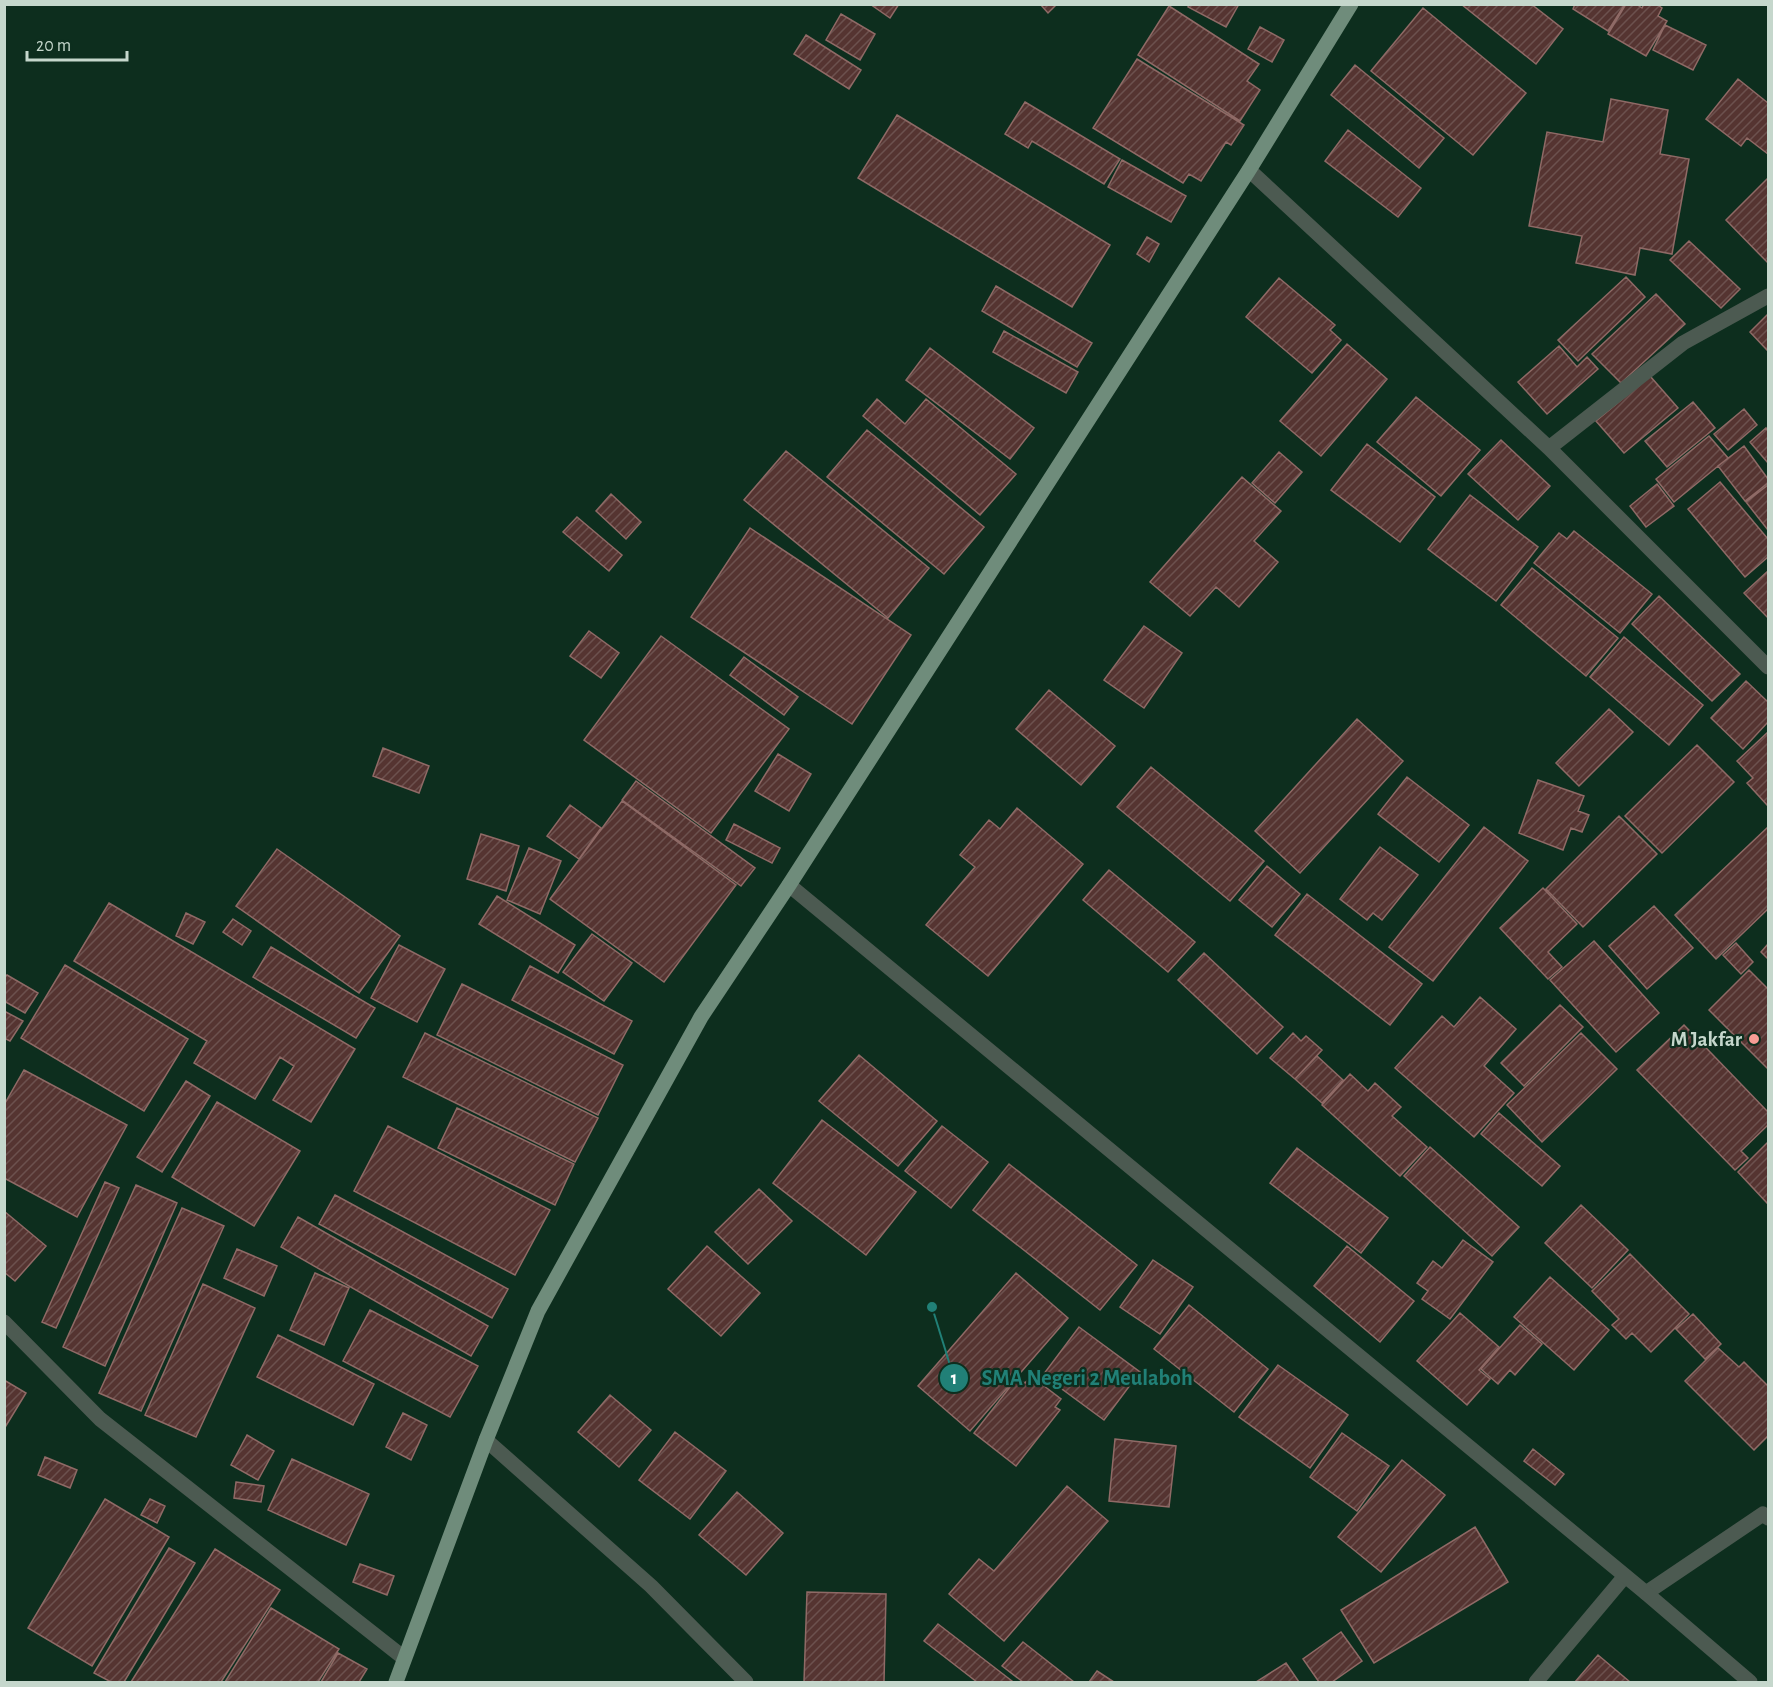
<svg xmlns="http://www.w3.org/2000/svg" width="1773" height="1687" font-family="'Alegreya Sans',sans-serif">
	<style>
		.building { fill: url(#building-hatch); stroke: #8f6a66; stroke-width: 1.5 }
		.lines { fill: none; stroke-linecap: round; stroke-linejoin: round }
		.service { stroke: #4c5a51; stroke-width: 15 }
		.minor { stroke: #4c5a51; stroke-width: 15 }
		.tertiary { stroke: #4c5a51; stroke-width: 15 }
		.primary { stroke: #6f8c7b; stroke-width: 15 }
		.poi-dot { fill: #f59c94; stroke: #0d2e1e; stroke-width: 2 }
		.labels { text-anchor: middle; stroke-width: 4.5; stroke-linejoin: round; paint-order: stroke }
		.poi-label { font-size: 21px; font-weight: bold; fill: #c5d7cc; stroke: #0d2e1e; text-anchor: end }
		.leader { fill: none; stroke: #218077; stroke-width: 2 }
		.callout-dot { fill: #218077; stroke: #0d2e1e; stroke-width: 2 }
		.mark-label { font-size: 18px; text-anchor: middle; font-weight: bold; fill: #fff }
		.callout-label { font-size: 22px; text-anchor: middle; font-weight: bold; fill: #218077; stroke: #0d2e1e; stroke-width: 4.5; stroke-linejoin: round; paint-order: stroke }
	</style>
	<defs>
		<pattern id="building-hatch" width="6" height="6" patternUnits="userSpaceOnUse" patternTransform="scale(1.5)"><rect width="6" height="6" fill="#553431"/><path d="M-1 1l2-2M0 6l6-6M5 7l2-2" fill="none" stroke="#6c514e"/></pattern>
	</defs>
	<rect width="100%" height="100%" fill="#0d2e1e"/>
	<path class="building" d="M870,4H899L890,18Z
		M1040,4H1057L1048,13Z
		M1189,4H1239L1226,27L1188,7Z
		M1461,4H1531L1563,29L1536,64Z
		M1575,4H1625L1608,31L1573,9Z
		M1626,4H1636L1642,8L1644,4H1656L1662,8L1658,16L1667,21L1646,56L1608,34Z
		M1169,6L1259,64L1247,81L1260,90L1240,121L1138,55Z
		M1423,8L1526,93L1473,155L1371,71Z
		M841,14L875,34L860,60L826,40Z
		M1665,25L1706,45L1693,70L1653,50Z
		M1260,27L1284,40L1272,62L1248,49Z
		M806,35L861,70L849,89L794,54Z
		M1137,59L1244,125L1231,145L1226,142L1201,181L1189,174L1183,183L1093,128Z
		M1355,65L1444,138L1419,168L1331,95Z
		M1738,79L1768,103V154L1747,138L1741,146L1706,119Z
		M1611,99L1668,110L1660,154L1689,159L1672,254L1640,248L1635,275L1576,263L1582,236L1529,226L1547,132L1603,142Z
		M1025,102L1120,159L1104,184L1032,141L1028,148L1005,134Z
		M897,115L1110,245L1072,307L858,178Z
		M1348,130L1421,188L1398,217L1325,161Z
		M1122,160L1186,196L1171,222L1108,187Z
		M1768,178V263L1726,220Z
		M1147,237L1159,244L1149,262L1137,254Z
		M1689,241L1740,289L1721,308L1670,260Z
		M1626,277L1645,297L1578,361L1558,340Z
		M1279,278L1335,325L1330,330L1341,340L1312,373L1246,317Z
		M996,286L1092,343L1077,367L982,311Z
		M1656,294L1685,324L1621,383L1592,354Z
		M1768,314V351L1750,332Z
		M1004,331L1078,372L1066,393L993,352Z
		M1347,344L1387,379L1321,456L1280,421Z
		M1559,346L1577,367L1587,357L1598,369L1547,414L1518,382Z
		M930,348L1034,428L1010,459L906,380Z
		M1650,376L1678,408L1624,453L1596,421Z
		M1416,397L1480,450L1441,496L1377,442Z
		M877,399L905,424L926,399L1016,474L980,515L863,416Z
		M1693,402L1715,428L1667,467L1645,441Z
		M1744,409L1757,425L1728,450L1714,434Z
		M1766,428L1768,431V463L1750,442Z
		M867,430L984,527L944,574L827,477Z
		M1709,436L1728,458L1674,502L1656,479Z
		M1501,440L1550,486L1518,520L1468,474Z
		M1367,444L1435,497L1400,542L1331,490Z
		M1744,446L1768,479V483L1745,501L1718,466Z
		M786,451L929,568L888,618L744,500Z
		M1279,452L1302,472L1275,503L1252,483Z
		M1242,477L1281,511L1254,541L1278,562L1239,607L1216,587L1190,616L1150,582Z
		M1720,482L1768,539V557L1745,577L1688,509Z
		M1657,484L1674,506L1646,527L1630,506Z
		M1768,485V530L1746,502Z
		M611,494L641,522L626,539L596,511Z
		M1470,495L1538,547L1496,601L1428,549Z
		M577,517L622,555L609,571L563,532Z
		M750,528L911,635L852,724L691,617Z
		M1574,531L1652,594L1620,633L1534,563L1559,533L1567,539Z
		M1532,568L1618,638L1586,676L1501,605Z
		M1768,571V618L1744,593Z
		M1659,596L1740,674L1712,701L1632,624Z
		M1144,626L1182,653L1144,708L1104,680Z
		M589,631L619,653L601,678L570,656Z
		M661,636L789,729L711,833L584,740Z
		M1624,637L1703,705L1669,745L1590,677Z
		M744,657L798,697L784,715L730,675Z
		M1746,681L1768,702V722L1743,749L1711,718Z
		M1049,690L1115,746L1081,785L1016,729Z
		M1609,709L1633,732L1579,786L1556,763Z
		M1357,719L1403,761L1300,873L1255,831Z
		M1768,732V806L1747,783L1753,778L1737,761Z
		M1697,745L1734,782L1662,853L1625,816Z
		M383,748L429,766L419,793L373,776Z
		M778,754L811,774L789,811L755,791Z
		M1151,767L1264,861L1230,901L1117,807Z
		M1407,777L1469,825L1439,862L1378,814Z
		M1538,780L1584,796L1578,811L1589,815L1582,832L1571,828L1563,850L1519,833Z
		M636,781L755,868L741,886L622,800Z
		M622,801L736,885L664,982L550,899Z
		M570,805L601,828L579,859L547,836Z
		M1017,808L1083,864L988,976L926,925L975,867L960,855L989,820L1000,829Z
		M1619,816L1657,854L1583,927L1546,889Z
		M734,824L780,848L772,863L726,840Z
		M1484,827L1528,861L1433,981L1389,947Z
		M1768,827V909L1716,959L1675,915Z
		M481,834L519,846L506,891L467,879Z
		M1380,847L1418,875L1382,920L1373,913L1367,920L1340,899Z
		M529,848L561,861L540,914L507,900Z
		M277,849L400,936L359,993L236,906Z
		M1267,866L1300,894L1272,927L1239,900Z
		M1109,870L1195,942L1168,972L1083,900Z
		M1543,888L1577,924L1548,952L1562,967L1548,979L1500,928Z
		M1307,894L1422,984L1390,1025L1275,935Z
		M497,896L575,945L558,973L479,924Z
		M109,903L355,1049L311,1122L273,1100L294,1066L280,1057L255,1099L194,1063L207,1041L74,961Z
		M1654,906L1693,948L1647,989L1609,946Z
		M186,913L205,922L193,944L176,936Z
		M233,919L251,931L242,945L223,932Z
		M592,934L632,963L604,1001L563,972Z
		M1594,941L1659,1013L1616,1052L1550,980Z
		M1736,943L1753,962L1741,974L1723,955Z
		M1768,944V959L1761,952Z
		M399,945L445,969L417,1022L371,998Z
		M271,947L375,1008L356,1038L253,977Z
		M1204,953L1283,1027L1257,1054L1178,980Z
		M65,965L188,1039L144,1111L21,1038Z
		M530,966L632,1021L614,1054L512,1000Z
		M1749,970L1768,989V1069L1709,1010Z
		M7,975L38,993L25,1013L4,1001V978Z
		M462,984L623,1065L598,1115L437,1035Z
		M1480,997L1516,1029L1484,1066L1514,1093L1474,1137L1395,1068L1442,1016L1454,1027Z
		M1560,1005L1583,1027L1524,1086L1501,1063Z
		M4,1011L23,1021L10,1041L4,1038Z
		M1684,1025L1768,1112V1125L1741,1151L1748,1158L1735,1170L1637,1070Z
		M425,1033L598,1118L575,1162L403,1077Z
		M1293,1033L1301,1041L1306,1036L1322,1050L1295,1079L1270,1058Z
		M1581,1033L1617,1069L1542,1142L1507,1105Z
		M859,1055L937,1121L898,1166L819,1101Z
		M1317,1056L1343,1080L1322,1103L1295,1079Z
		M24,1070L127,1125L77,1217L4,1178V1105Z
		M1350,1074L1368,1091L1375,1083L1401,1107L1392,1116L1427,1147L1400,1176L1322,1105Z
		M186,1081L210,1096L162,1172L137,1157Z
		M217,1102L300,1151L254,1226L172,1177Z
		M457,1108L574,1164L555,1205L438,1148Z
		M1499,1113L1560,1166L1542,1186L1481,1134Z
		M822,1120L916,1192L866,1255L773,1183Z
		M388,1126L550,1210L515,1275L354,1191Z
		M942,1126L988,1162L951,1208L905,1171Z
		M1768,1142V1204L1738,1172Z
		M1430,1147L1519,1227L1492,1256L1404,1176Z
		M1297,1148L1388,1218L1361,1253L1270,1183Z
		M1009,1164L1137,1265L1100,1310L973,1210Z
		M105,1182L119,1188L56,1328L42,1322Z
		M136,1185L177,1203L105,1366L63,1347Z
		M759,1189L792,1221L748,1264L715,1232Z
		M335,1195L508,1289L492,1318L319,1224Z
		M1581,1205L1628,1250L1592,1288L1545,1243Z
		M182,1208L224,1226L141,1411L99,1393Z
		M4,1211L46,1246L15,1281L4,1272Z
		M298,1217L488,1326L471,1356L281,1247Z
		M1463,1240L1493,1262L1450,1319L1422,1299L1428,1291L1417,1283L1433,1261L1442,1268Z
		M707,1246L760,1293L721,1336L668,1289Z
		M1347,1246L1414,1301L1380,1342L1314,1286Z
		M237,1249L277,1266L264,1296L224,1278Z
		M1630,1254L1689,1314L1651,1352L1632,1333L1626,1339L1612,1325L1619,1319L1592,1291Z
		M1153,1260L1193,1287L1160,1334L1120,1307Z
		M315,1273L349,1288L324,1345L290,1330Z
		M1016,1273L1068,1318L970,1431L918,1386Z
		M1550,1277L1609,1330L1574,1370L1514,1317Z
		M203,1284L255,1308L196,1437L145,1415Z
		M1189,1305L1268,1369L1234,1412L1154,1349Z
		M370,1310L478,1366L450,1417L343,1361Z
		M1460,1313L1499,1347L1479,1370L1490,1379L1467,1405L1417,1361Z
		M1693,1314L1721,1344L1705,1359L1676,1329Z
		M1520,1325L1542,1344L1515,1375L1510,1370L1498,1384L1481,1369Z
		M1079,1327L1140,1372L1104,1420L1043,1375Z
		M278,1335L374,1384L353,1425L257,1377Z
		M1718,1348L1739,1367L1744,1362L1768,1386V1436L1754,1450L1685,1381Z
		M1278,1365L1348,1415L1310,1468L1239,1417Z
		M1031,1376L1061,1399L1055,1407L1060,1410L1016,1466L974,1433L1017,1378L1025,1383Z
		M4,1380L26,1393L4,1429Z
		M610,1395L651,1430L619,1467L578,1432Z
		M403,1413L427,1425L411,1460L386,1447Z
		M675,1432L726,1471L690,1519L639,1480Z
		M1342,1433L1389,1466L1357,1511L1310,1477Z
		M247,1435L274,1451L258,1480L231,1465Z
		M1115,1439L1176,1446L1169,1507L1109,1501Z
		M1533,1449L1564,1474L1555,1485L1524,1461Z
		M45,1457L77,1470L70,1488L38,1475Z
		M292,1459L369,1494L346,1545L268,1510Z
		M1402,1460L1445,1495L1381,1572L1338,1537Z
		M236,1482L264,1486L261,1502L234,1498Z
		M1067,1486L1108,1521L1004,1641L949,1594L979,1559L994,1571Z
		M737,1492L783,1533L746,1575L699,1535Z
		M105,1499L169,1537L92,1666L28,1628Z
		M150,1499L165,1506L157,1523L141,1515Z
		M1475,1527L1508,1582L1374,1663L1341,1610Z
		M169,1548L195,1563L124,1682H111L94,1673Z
		M215,1549L280,1590L221,1682H131Z
		M360,1564L394,1576L387,1595L353,1582Z
		M807,1592L886,1594L884,1682H804Z
		M271,1608L339,1649L318,1682H225Z
		M938,1624L1012,1681L1011,1682H977L924,1641Z
		M1341,1632L1362,1661L1332,1682H1319L1303,1659Z
		M1023,1642L1074,1682H1023L1002,1666Z
		M338,1653L367,1669L359,1682H321Z
		M1598,1655L1630,1682H1575Z
		M1286,1663L1299,1682H1256Z
		M1097,1671L1114,1682H1089Z"/>
	<g class="lines">
		<path class="service" d="M486,1440L651,1586L746,1682
			M1646,1593L1763,1514L1768,1518
			M1536,1682L1625,1576"/>
		<path class="minor" d="M1249,170L1549,448L1768,667
			M1549,448L1683,343L1768,296
			M789,885L1646,1593L1750,1682"/>
		<path class="tertiary" d="M4,1322L100,1419L404,1658"/>
		<path class="primary" d="M396,1682L486,1440L538,1311L701,1017L789,885L1249,170L1351,4"/>
	</g>
	<circle class="poi-dot" cx="1754" cy="1039" r="6"/>
	<g class="labels">
		<g class="poi-label">
			<text x="1742" y="1046">M Jakfar</text>
		</g>
	</g>
	<path class="leader" d="M932 1307L954 1378"/>
	<g class="callout-dot">
		<circle cx="932" cy="1307" r="6"/>
		<circle cx="954" cy="1378" r="15"/>
	</g>
	<g class="mark-label">
		<text x="954" y="1384">1</text>
	</g>
	<g class="callout-label">
		<text x="1087" y="1385">SMA Negeri 2 Meulaboh</text>
	</g>
	<rect width="1773" height="1687" fill="none" stroke="#c5d7cc" stroke-width="12"/>
	<path d="M27 51v9h100v-9" fill="none" stroke="#c5d7cc" stroke-width="3"/>
	<text x="36" y="51" font-size="18" fill="#c5d7cc" stroke="#0d2e1e" stroke-width="4.5" paint-order="stroke">20 m</text>
</svg>
